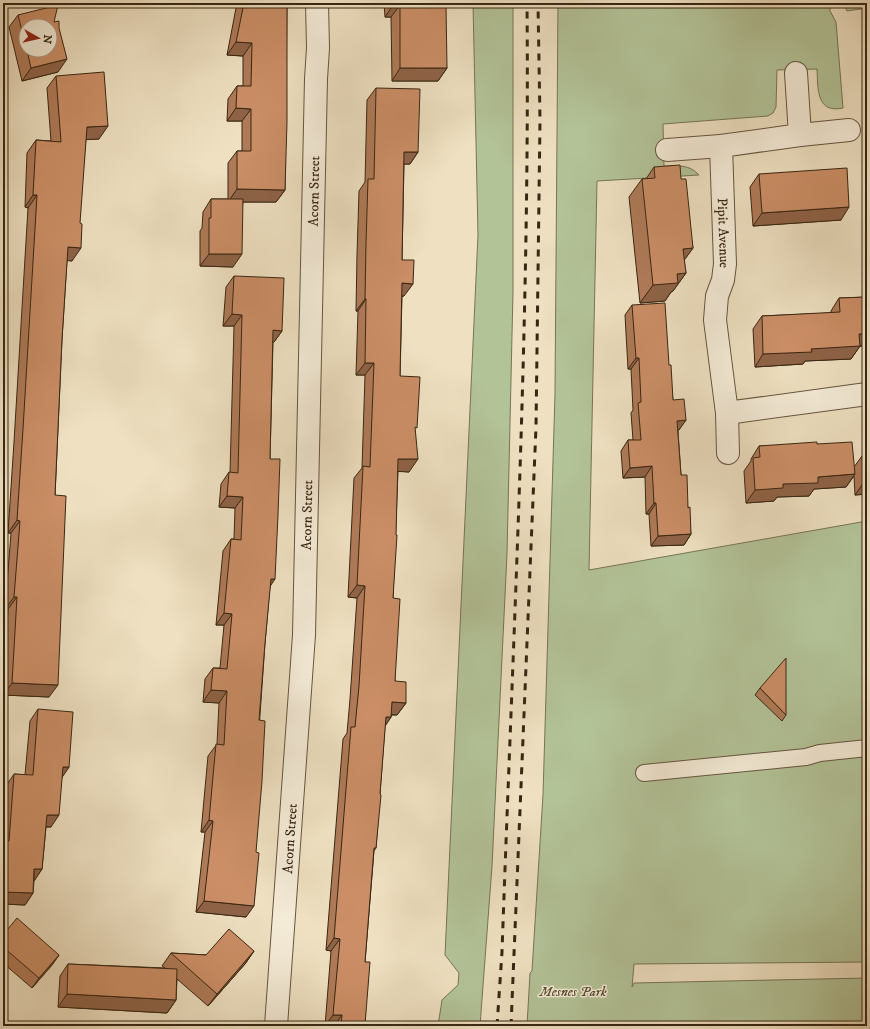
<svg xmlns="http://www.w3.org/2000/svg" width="870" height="1029" font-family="'IM FELL DW Pica',serif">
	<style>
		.green { fill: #b3c398; stroke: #767456 }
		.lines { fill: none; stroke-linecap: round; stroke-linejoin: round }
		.service-casing { stroke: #66543e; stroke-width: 18 }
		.minor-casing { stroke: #66543e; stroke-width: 24 }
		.service { stroke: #f4ebd7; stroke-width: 16 }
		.minor { stroke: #f4ebd7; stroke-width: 22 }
		.rail { stroke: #382613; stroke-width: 3; stroke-dasharray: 7 7; stroke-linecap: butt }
		.wall { fill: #af7a58; stroke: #382613; fill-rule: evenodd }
		.shaded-wall { fill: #8e6347; stroke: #382613 }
		.building { fill: #cb8e66; stroke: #382613 }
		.labels { text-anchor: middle; stroke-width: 3; stroke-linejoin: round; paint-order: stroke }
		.street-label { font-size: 14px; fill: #382613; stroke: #f4ebd7 }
		.park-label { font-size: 14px; font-style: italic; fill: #574d34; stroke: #f4ebd7 }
	</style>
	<rect width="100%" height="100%" fill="#eee0c1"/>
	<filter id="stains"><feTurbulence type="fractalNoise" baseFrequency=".005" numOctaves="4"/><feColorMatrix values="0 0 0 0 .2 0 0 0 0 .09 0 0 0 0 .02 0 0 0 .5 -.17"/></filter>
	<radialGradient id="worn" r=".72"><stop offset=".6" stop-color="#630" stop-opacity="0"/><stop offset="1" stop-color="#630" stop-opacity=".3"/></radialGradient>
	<path class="green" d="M473,3H513V291L507,554L492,866L480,1026H438L442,1000L458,985L459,973L445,955L478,235Z
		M558,3H867V8L847,11L845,6H830V11L836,22L843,108C816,114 818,88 817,69L777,70L776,107L773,113L768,116L663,124L664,166C678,166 689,164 699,175L597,181L589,570L867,521V962L634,964L632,987L634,983L867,978V1026H527L530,973L532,971L543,795L555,394Z"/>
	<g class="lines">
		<defs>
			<path id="service" d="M644,773L806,757L820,753L867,748"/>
			<g id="minor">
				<path id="s1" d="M796,73L800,135L721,146L725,264L723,280L717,296L715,320L727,413L867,394"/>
				<path d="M800,135L849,130"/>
				<path d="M667,150L721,146"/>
				<path d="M727,413L728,453"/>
				<path id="s2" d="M276,1026L304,635L316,79L318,48L317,3"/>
			</g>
		</defs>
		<use href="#service" class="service-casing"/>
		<use href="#minor" class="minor-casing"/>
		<use href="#service" class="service"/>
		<use href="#minor" class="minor"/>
		<path class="rail" d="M497,1026L502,952C513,636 530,319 527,3
			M511,1026L536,427L540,120L538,3"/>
	</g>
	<path class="wall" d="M237,3H287L285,190L276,202H243L233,267L200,266V231L202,228L203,212L211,199H228V163L237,151H242V121H227L228,99L237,86H243V56L227,55Z
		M384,3H428V5L447,68L438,81H392L391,17H385Z
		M18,15L54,22L58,72L22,81L9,27ZM26,26L50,50H26Z
		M56,76L99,139H86L72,261L67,260L62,339L55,495L49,697L3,695L8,609H5L11,533H8L14,442L28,208L25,207L27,153L36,140L51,141L47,88Z
		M376,88L418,152L410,164H404L402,260L404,296H402L400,376L415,431L409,472L398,471L393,598L395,681L406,703L397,715H392L391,717L385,726L376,848L374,851L365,962V1025L372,1026H325L331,951L326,950L343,739L347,733L350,699L357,598L348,597L354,478L362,468L365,375H356L358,311H356L357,255L359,191L365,182L367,100Z
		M654,167L681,179L693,248L684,260L686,273L673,291L671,292L665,301L640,303L629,197L642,179H646Z
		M759,174L841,220L753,226L750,187Z
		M234,276L282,331L274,342H273L270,459V586L265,643L246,917L196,912L205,832H201L208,756L217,744L219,703L203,702L205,679L213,668H220L224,625H216L223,551L231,539H234L235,508L219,507L221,484L229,472L230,473L234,326H223L226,287Z
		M867,297V346H860L851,359L805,361L803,364L755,367L753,329L762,316L831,313V311L839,298Z
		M632,305L669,365L673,400L686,420L678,431L681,475L688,508L691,534L684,545L651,546L649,514H646L645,477L623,478L621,451L628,440H633L631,413L633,410L631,369H628L625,315Z
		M817,444L854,467L862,456L867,494L855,495L854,476L846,487L814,489L809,496L777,497L774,501L746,503L744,471L751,461V459L759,446Z
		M760,688L786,715L782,721L755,695Z
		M38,709L69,767L62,777L51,827H46L42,869L34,881L33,893L25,905L3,904V820L6,786L14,774L25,775L30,721Z
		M3,935L59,955L52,965L32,988L3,963Z
		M254,951L245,964L208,1006L177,979L176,1000L167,1013L58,1007L60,976L68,964L165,968L162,966L171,953L206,955Z"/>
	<path class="shaded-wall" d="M393,5H400L391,17H385Z
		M236,42L252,43L243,56L227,55Z
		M67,59L58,72L22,81L31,68Z
		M400,68H447L438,81H392Z
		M236,108L251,109L242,121H227Z
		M108,126L99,139L78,140L87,127Z
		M404,152H418L410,164H396Z
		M237,189L285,190L276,202H228Z
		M33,195H37L28,208L25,207Z
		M849,207L841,220L753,226L762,213Z
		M68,247L81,248L72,261L60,260Z
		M693,248L680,266L683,249Z
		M209,254H242L233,267L200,266Z
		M686,273L673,291L671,292L665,301L640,303L653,285L677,274Z
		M402,283L413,284L404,296H394Z
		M365,299H366L358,311H356Z
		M232,314L242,315L234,326H223Z
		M273,330L282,331L274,342H265Z
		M859,334H867V346H860L851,359L805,361L803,364L755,367L763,354L811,349Z
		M636,358H639L631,369H628Z
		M365,363H374L365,375H356Z
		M686,420L679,430L670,431L677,421Z
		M398,459H418L409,472L390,471Z
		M652,466L645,477L623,478L630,468Z
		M855,474L846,487L814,489L809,496L777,497L774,501L746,503L755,490L818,477Z
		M864,482H867V494L855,495Z
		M227,496L243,497L235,508L219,507Z
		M654,503H656L649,514H646Z
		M17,520L20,521L11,533H8Z
		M691,534L684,545L651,546L658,536Z
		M271,579H275L267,591Z
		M357,585L365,586L357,598L348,597Z
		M14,597H17L8,609H5Z
		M224,613L232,614L224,625H216Z
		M12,683L58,685L49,697L3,695Z
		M211,690L227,691L219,703L203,702Z
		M392,702L406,703L397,715L384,714Z
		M386,717H391L383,729Z
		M63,767H69L61,779Z
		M47,815H59L51,827L38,826Z
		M209,820L213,821L205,832H201Z
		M34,869H42L34,881Z
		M3,892L33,893L25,905L3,904Z
		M204,901L254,906L246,917L196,912Z
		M334,938L340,939L331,951L326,950Z
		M254,951L245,964L208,1006L217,994Z
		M59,955L52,965L32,988L39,978Z
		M67,994L176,1000L167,1013L58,1007Z
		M333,1015H342L334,1026H325Z"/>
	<path class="building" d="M244,3H287V122L285,190L237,189V151H251V109L236,108L237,86H251L252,43L236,42Z
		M393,3H428V5H446L447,68H400V5H393Z
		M58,5L54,22L59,21V28L67,59L31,68L27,50H50V26H26V47L18,15Z
		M104,72L108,126L87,127L80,223L82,224L81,248L68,247L62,339L55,495L66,496L58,685L12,683L17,597H14L20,521L17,520L23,429L37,195H33L36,140L61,142L56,76Z
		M376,88L420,89L418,152H404L402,260H414L413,284L402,283L400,376L420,377L417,428L415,427L418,459H398L396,535H397L393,598L400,599L395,681L406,682V703L392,702L391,717H386L380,794L381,795L376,848H374L365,962H370L365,1025L372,1026H341L342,1015H333L340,939L334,938L351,727H355L359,686L365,586L357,585L363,466L370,467L374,363H365L366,299H365L366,243L368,179H374Z
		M680,165L681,179H686L693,248L683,249L686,273L677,274L678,283L653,285L642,179L655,178L654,167Z
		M847,168L849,207L762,213L759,174Z
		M211,199H243L242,254H209V218H211Z
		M234,276L284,278L282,331L273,330L270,459H280L278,515L275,579H271L265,643L259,720L265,721L262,781L256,852L259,853L254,906L204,901L213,821L209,820L216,744L224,745L227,691L211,690L213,668L227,669L232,614L224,613L231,539L241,540L243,497L227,496L229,472L238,473L242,315L232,314Z
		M867,297V334H859L860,346L811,349L812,352L763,354L762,316L840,312L839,298Z
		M665,303L669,365H671L673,400L684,399L686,420L677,421L681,475H687L688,508L690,507L691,534L658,536L656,503H654L652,466L630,468L628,440H641L638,403L641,402L639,358H636L632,305Z
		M817,442V444L852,442L855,474L818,477V483L783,484V488L755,490L753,458L760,457L759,446Z
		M867,455V482H864L862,456Z
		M786,658V715L760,688Z
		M38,709L73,712L69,767H63L59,815H47L42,869H34L33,893L3,892V841H9L14,774L33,775Z
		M17,918L59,955L39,978L3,947V935Z
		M229,929L254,951L217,994L171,953L206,955Z
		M68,964L177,969L176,1000L67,994Z"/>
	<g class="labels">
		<g class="street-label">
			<text dy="5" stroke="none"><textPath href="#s2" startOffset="836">Acorn Street</textPath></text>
			<text dy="5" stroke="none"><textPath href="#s1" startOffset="229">Pipit Avenue</textPath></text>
			<text dy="5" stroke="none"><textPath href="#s2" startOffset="512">Acorn Street</textPath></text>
			<text dy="5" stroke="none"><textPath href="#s2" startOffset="188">Acorn Street</textPath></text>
		</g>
		<g class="park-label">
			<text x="573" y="996">Mesnes Park</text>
		</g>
	</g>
	<rect width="870" height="1029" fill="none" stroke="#eee0c1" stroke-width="16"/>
	<rect x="4" y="4" width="862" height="1021" fill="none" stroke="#382613" stroke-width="2"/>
	<rect x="8" y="8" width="854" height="1013" fill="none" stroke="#382613"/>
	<g transform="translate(38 38) rotate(98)"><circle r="19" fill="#f4ebd7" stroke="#a99c89"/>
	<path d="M0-3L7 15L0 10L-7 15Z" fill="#8f2418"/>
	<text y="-6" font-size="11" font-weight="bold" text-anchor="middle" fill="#382613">N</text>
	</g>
	<rect width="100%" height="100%" filter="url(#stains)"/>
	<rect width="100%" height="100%" fill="url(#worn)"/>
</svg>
